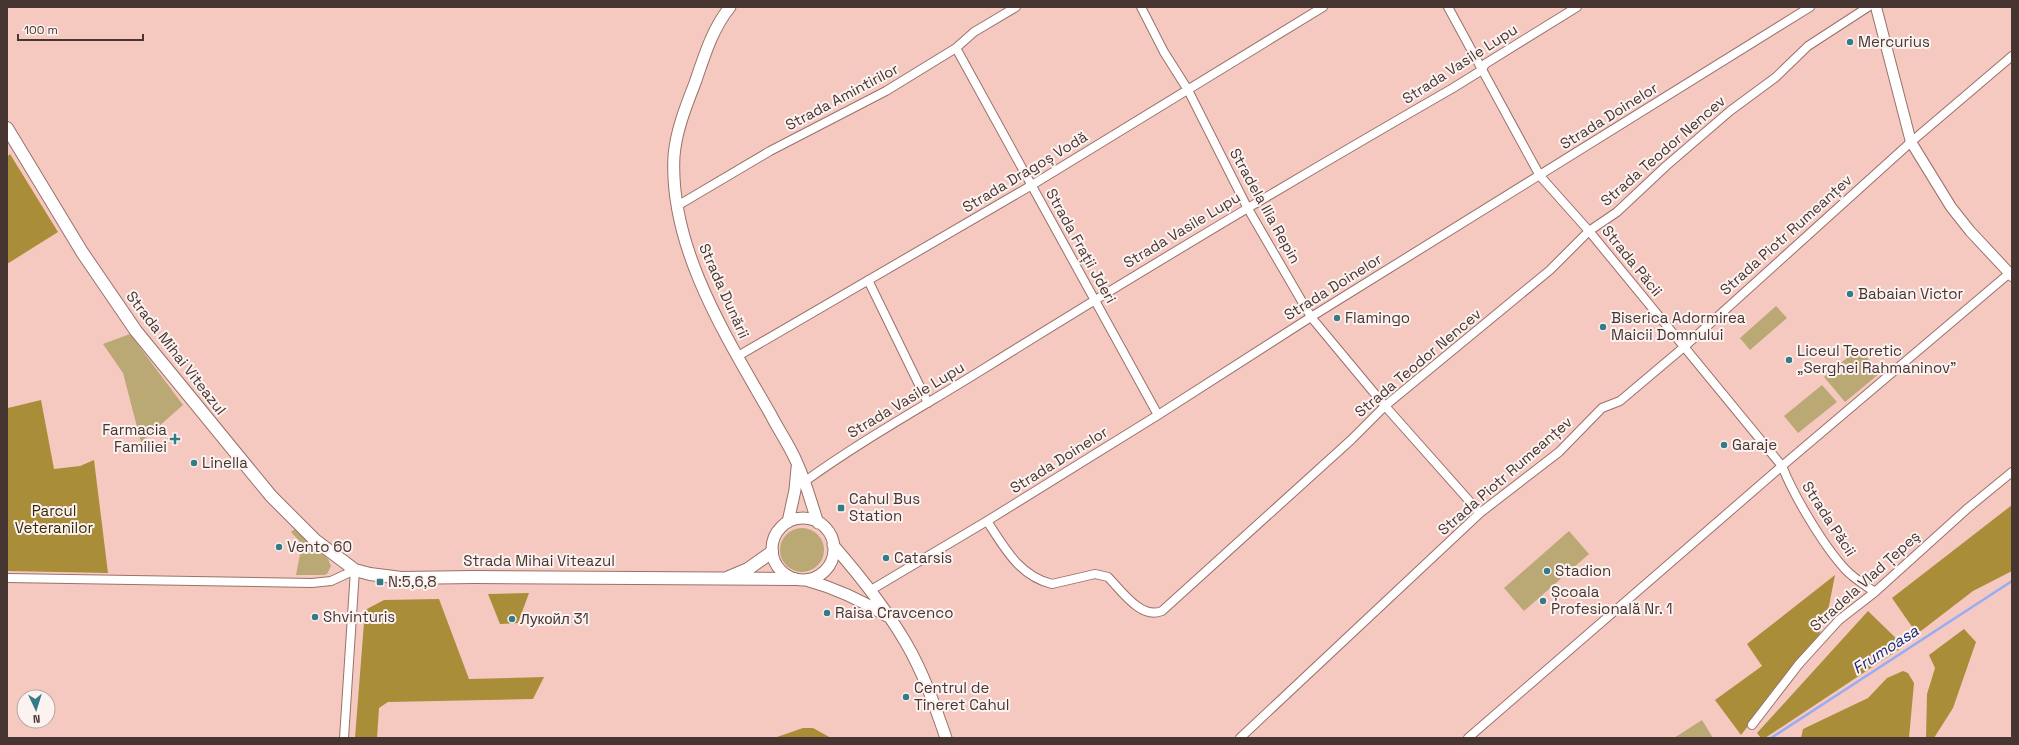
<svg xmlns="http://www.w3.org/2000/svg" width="2019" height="745" font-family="'Space Grotesk',sans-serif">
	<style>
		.green { fill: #baa875 }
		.forest { fill: #aa8d39 }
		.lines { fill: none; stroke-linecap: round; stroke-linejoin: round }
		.stream { stroke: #96acf5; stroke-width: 2.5 }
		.minor-casing { stroke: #99716a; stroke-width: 10 }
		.tertiary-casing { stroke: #99716a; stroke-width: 12 }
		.secondary-casing { stroke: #99716a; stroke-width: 13 }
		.primary-casing { stroke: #99716a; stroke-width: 14 }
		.minor { stroke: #fff; stroke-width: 8 }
		.tertiary { stroke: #fff; stroke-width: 10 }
		.secondary { stroke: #fff; stroke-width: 11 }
		.primary { stroke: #fff; stroke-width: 12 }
		.poi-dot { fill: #357b87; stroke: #fcf3f1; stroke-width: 1.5 }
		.labels { text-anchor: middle; stroke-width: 4; stroke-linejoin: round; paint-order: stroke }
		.poi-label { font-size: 15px; fill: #473532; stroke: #fcf3f1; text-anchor: start }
		.street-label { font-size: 15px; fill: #473532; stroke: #fcf3f1 }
		.park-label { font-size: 15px; fill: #362a04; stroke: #fcf3f1 }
		.water-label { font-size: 16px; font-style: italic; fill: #1d287a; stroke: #fcf3f1 }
	</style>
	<rect width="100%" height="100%" fill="#f5c9c0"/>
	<path class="green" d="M1776,306L1787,318L1750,350L1740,338Z
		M130,334L183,405L141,442L123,373L103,344Z
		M1859,348L1880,373L1845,402L1824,377Z
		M1822,385L1837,402L1798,433L1784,416Z
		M296,528L328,559L331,566L327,574L324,575H296L302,544L291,532Z
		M780 550a22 22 0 1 1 44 0a22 22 0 1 1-44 0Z
		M1569,531L1589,554L1524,611L1504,588Z
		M1702,720L1713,738H1674Z"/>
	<path class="forest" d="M10,154L58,232L7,264V157Z
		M41,400L54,469L80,466L94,460L108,573L7,571V406L8,408Z
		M2012,505V571L1973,591L1917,634L1892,598Z
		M1835,575L1827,616L1819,635L1741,735L1715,700L1762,666L1747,644Z
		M529,593L518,623L500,624L488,594Z
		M439,599L469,679L544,677L533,699L388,702L379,708L377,738H355L365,610L384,600Z
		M1868,611L1904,646L1765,738H1761L1757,733Z
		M1964,629L1976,642L1953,708L1934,738H1926L1927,694L1935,668L1929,655Z
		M1903,671L1908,673L1914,683L1909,738H1801L1803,729L1868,698L1887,678Z
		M803,728H813L831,738H774Z"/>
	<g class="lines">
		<path class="stream" d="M1771,738L2012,581"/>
		<defs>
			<path id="minor" d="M1141,7L1164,52L1188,90L1247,207L1311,317L1385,406L1480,513
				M1448,7L1540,176L1589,231L1782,466C1794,496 1823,545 1845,569C1853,578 1865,585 1875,592
				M956,48L1158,415
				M677,206L770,151L886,91L956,48L974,32L1016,7
				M868,280L928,403
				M738,356L1032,185L1323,7
				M804,482C862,440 924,406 985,368C1139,272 1295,179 1453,88L1482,70L1485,64L1493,59L1577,7
				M987,521C1004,547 1019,576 1052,584L1095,574L1108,577C1121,590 1141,620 1162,611L1351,440L1385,406L1550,270L1589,231L1617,212L1666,166L1730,111L1776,77L1808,46L1868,7
				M7,578L312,583L331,581L355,570
				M871,590L987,521L1158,415L1311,317L1810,7
				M1752,725L1799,664L1839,620L1875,592L1968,508L2012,472
				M344,738L355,570
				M1240,738L1480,513L1559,452L1602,408L1620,401L1684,347L1911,142L2012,56
				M1468,738L1782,466L2012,271"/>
			<path id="tertiary" d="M1876,7L1911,142L1951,207L1970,231L2012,276"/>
			<path id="secondary" d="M730,7C712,29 704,57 695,83C686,106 676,131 674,156C669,248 727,338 771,415C779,431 790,446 797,463C806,482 811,503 818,523
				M772 549a31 31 0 1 1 62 0a31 31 0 1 1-62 0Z
				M788,522L795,490L797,468
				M833,545C860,576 885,607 906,643C923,672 935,706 946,738
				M806,580C835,588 861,600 887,616"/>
			<path id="primary" d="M7,128L82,252L136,331L271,496L315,540L355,570L370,574L401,578L474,577L794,579
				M729,577L748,569L772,552"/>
		</defs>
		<use href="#minor" class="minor-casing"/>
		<use href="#tertiary" class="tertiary-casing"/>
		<use href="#secondary" class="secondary-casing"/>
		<use href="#primary" class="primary-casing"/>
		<use href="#minor" class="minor"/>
		<use href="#tertiary" class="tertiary"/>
		<use href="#secondary" class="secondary"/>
		<use href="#primary" class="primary"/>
	</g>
	<g class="poi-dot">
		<circle cx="1850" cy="42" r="4"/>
		<circle cx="1850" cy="294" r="4"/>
		<circle cx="1337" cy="318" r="4"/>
		<circle cx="1603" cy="327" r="4"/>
		<circle cx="1789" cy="360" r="4"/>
		<path d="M173 433h4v4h4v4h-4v4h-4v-4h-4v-4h4z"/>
		<circle cx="1724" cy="445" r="4"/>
		<circle cx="194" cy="463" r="4"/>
		<rect x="837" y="504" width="8" height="8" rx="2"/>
		<circle cx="279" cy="547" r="4"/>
		<circle cx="886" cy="558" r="4"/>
		<circle cx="1547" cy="571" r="4"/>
		<rect x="376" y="578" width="8" height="8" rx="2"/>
		<circle cx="1543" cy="601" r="4"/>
		<circle cx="827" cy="613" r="4"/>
		<circle cx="315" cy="617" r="4"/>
		<circle cx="512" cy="619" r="4"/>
		<circle cx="906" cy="697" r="4"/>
	</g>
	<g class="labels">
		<g class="poi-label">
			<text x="1858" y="47">Mercurius</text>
			<text x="1858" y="299">Babaian Victor</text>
			<text x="1345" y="323">Flamingo</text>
			<text x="1611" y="323">Biserica Adormirea<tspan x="1611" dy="17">Maicii Domnului</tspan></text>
			<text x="1797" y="356">Liceul Teoretic<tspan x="1797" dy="17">„Serghei Rahmaninov”</tspan></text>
			<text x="167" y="435" text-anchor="end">Farmacia<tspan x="167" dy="17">Familiei</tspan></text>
			<text x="1732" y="450">Garaje</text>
			<text x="202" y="468">Linella</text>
			<text x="849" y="504">Cahul Bus<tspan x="849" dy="17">Station</tspan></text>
			<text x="287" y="552">Vento 60</text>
			<text x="894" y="563">Catarsis</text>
			<text x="1555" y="576">Stadion</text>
			<text x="388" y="587">N:5,6,8</text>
			<text x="1551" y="597">Școala<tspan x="1551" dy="17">Profesională Nr. 1</tspan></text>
			<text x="835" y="618">Raisa Cravcenco</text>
			<text x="323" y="622">Shvinturis</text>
			<text x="520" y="624">Лукойл 31</text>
			<text x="914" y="693">Centrul de<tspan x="914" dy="17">Tineret Cahul</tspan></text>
		</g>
		<g class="street-label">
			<text transform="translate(1460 64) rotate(-33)" y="5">Strada Vasile Lupu</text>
			<text transform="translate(842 97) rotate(-28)" y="5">Strada Amintirilor</text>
			<text transform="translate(1609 116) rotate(-32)" y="5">Strada Doinelor</text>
			<text transform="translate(1663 151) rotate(-41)" y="5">Strada Teodor Nencev</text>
			<text transform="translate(1025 172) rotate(-31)" y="5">Strada Dragoș Vodă</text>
			<text transform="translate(1265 206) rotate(61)" y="5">Stradela Ilia Repin</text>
			<text transform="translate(1182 230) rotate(-31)" y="5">Strada Vasile Lupu</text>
			<text transform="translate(1786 235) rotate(-42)" y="5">Strada Piotr Rumeanțev</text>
			<text transform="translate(1081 246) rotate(61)" y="5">Strada Frații Jderi</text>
			<text transform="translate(1632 261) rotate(51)" y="5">Strada Păcii</text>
			<text transform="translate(1333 287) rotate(-32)" y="5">Strada Doinelor</text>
			<text transform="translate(724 291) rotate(66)" y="5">Strada Dunării</text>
			<text transform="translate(176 353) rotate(52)" y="5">Strada Mihai Viteazul</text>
			<text transform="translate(1418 363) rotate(-40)" y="5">Strada Teodor Nencev</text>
			<text transform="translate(906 400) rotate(-31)" y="5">Strada Vasile Lupu</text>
			<text transform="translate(1059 460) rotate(-32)" y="5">Strada Doinelor</text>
			<text transform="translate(1505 476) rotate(-41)" y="5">Strada Piotr Rumeanțev</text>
			<text transform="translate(1829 519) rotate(57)" y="5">Strada Păcii</text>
			<text x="539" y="566">Strada Mihai Viteazul</text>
			<text transform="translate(1865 581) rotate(-42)" y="5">Stradela Vlad Țepeş</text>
		</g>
		<g class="park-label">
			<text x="54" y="516">Parcul<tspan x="54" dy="17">Veteranilor</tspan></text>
		</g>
		<g class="water-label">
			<text transform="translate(1885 649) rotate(-33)" y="6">Frumoasa</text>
		</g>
	</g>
	<rect width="2019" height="745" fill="none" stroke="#473532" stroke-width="16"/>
	<g transform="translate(36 709) rotate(176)"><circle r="19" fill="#fcf3f1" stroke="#b4a7a5"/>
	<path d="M0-3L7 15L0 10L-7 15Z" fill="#357b87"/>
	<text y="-6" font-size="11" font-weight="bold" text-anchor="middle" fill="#473532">N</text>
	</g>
	<path d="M18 34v6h125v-6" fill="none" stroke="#473532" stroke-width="2"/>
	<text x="24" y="34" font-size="12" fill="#473532" stroke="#fcf3f1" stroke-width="3" paint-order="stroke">100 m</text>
</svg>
